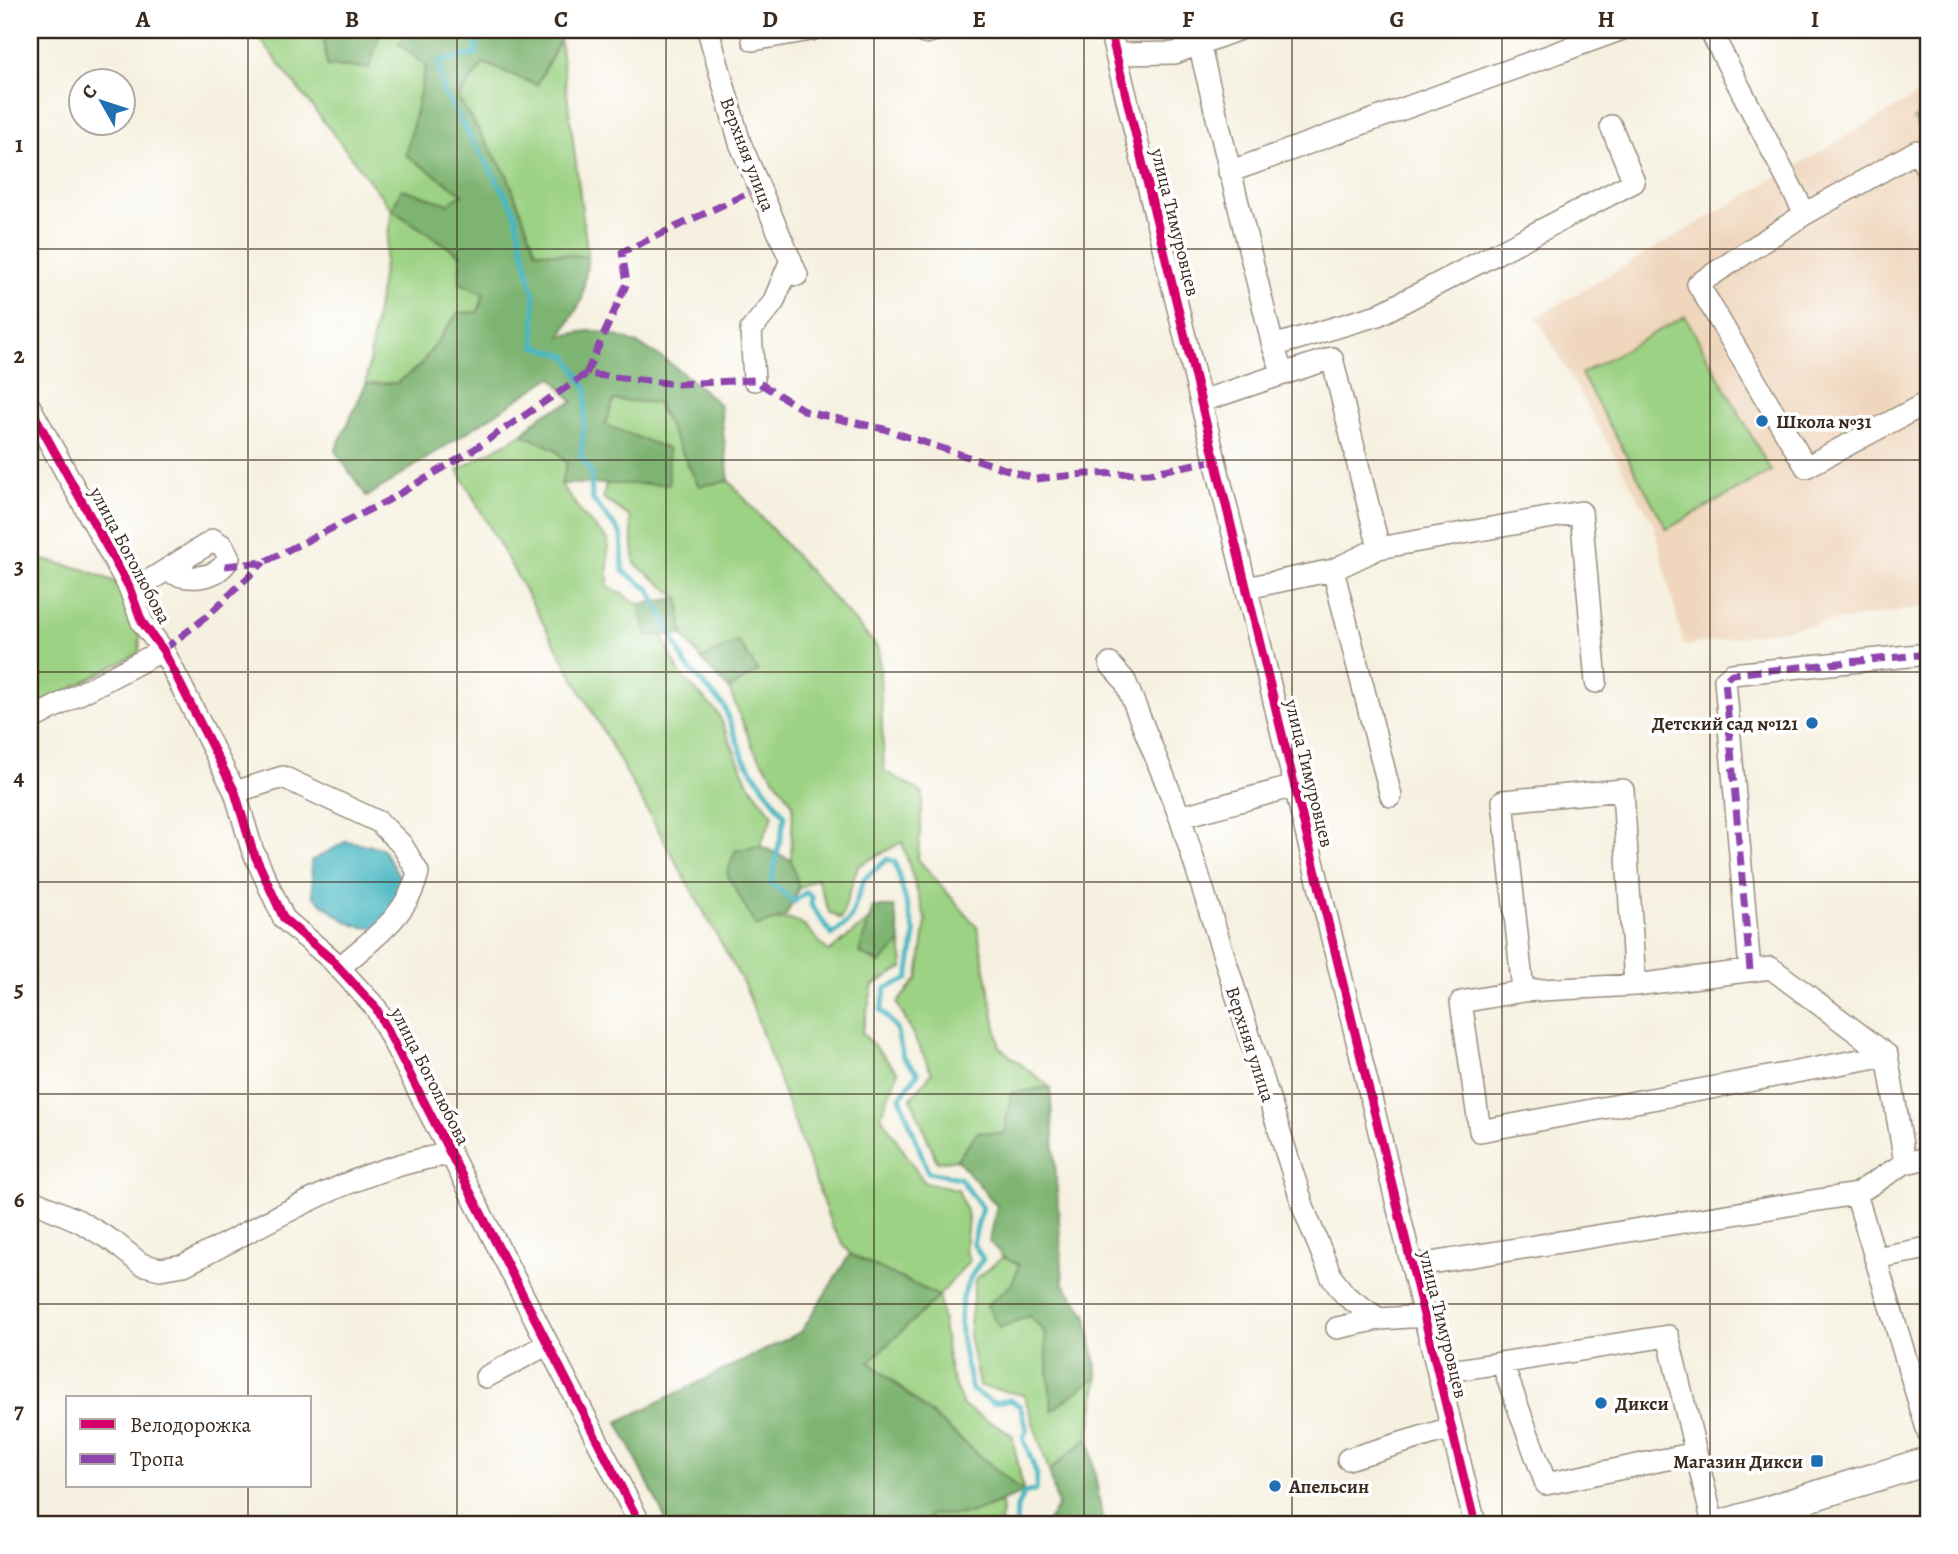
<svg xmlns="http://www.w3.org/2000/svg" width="1958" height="1554" font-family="Alegreya,serif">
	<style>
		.built { fill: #efd6bc }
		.green { fill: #9cd283; stroke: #6c7e50; stroke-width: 2 }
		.forest { fill: #7db471; stroke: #5c6f48; stroke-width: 2 }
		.water { fill: #49b7c3; stroke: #427070; stroke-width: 2 }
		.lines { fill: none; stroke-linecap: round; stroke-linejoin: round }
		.stream { stroke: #49b7c3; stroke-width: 5 }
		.minor-casing { stroke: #988d7e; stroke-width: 24 }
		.major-casing { stroke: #988d7e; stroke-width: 31 }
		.minor { stroke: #fff; stroke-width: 21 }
		.major { stroke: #fff; stroke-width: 28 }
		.quiet { stroke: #8e44ad; stroke-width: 7; stroke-dasharray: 14 7; stroke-linecap: butt }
		.cycleway-casing { stroke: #fff; stroke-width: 13 }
		.cycleway { stroke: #d6006c; stroke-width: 9 }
		.grid { fill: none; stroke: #3b2a1e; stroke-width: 2; stroke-opacity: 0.55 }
		.poi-dot { fill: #1f6fb2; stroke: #fff; stroke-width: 2.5 }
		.labels { text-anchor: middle; stroke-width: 7; stroke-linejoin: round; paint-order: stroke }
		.street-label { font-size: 19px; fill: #3b2a1e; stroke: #fff }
		.poi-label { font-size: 19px; font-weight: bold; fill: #3b2a1e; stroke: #fff; text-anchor: start }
		.neatline { fill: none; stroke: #3b2a1e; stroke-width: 2.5 }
		.grid-label { font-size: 23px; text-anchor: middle; font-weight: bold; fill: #3b2a1e }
	</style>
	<rect width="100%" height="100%" fill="#fff"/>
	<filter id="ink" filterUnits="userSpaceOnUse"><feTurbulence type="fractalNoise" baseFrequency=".0143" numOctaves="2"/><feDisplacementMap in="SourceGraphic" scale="14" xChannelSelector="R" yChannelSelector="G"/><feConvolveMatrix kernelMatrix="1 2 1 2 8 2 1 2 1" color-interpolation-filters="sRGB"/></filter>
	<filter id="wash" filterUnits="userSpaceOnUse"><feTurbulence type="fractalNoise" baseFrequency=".00686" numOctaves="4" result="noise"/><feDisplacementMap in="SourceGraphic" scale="28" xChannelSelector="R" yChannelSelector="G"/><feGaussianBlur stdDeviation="1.57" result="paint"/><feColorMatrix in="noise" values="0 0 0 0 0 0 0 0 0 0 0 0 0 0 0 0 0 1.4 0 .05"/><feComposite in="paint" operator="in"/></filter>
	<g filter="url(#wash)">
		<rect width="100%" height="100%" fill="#f5f0df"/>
		<path class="built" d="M1928,89V606L1684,646L1654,525L1537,317Z"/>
		<path class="green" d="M253,30H323L327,66L369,68L381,30H410L400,44L426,66L406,155L464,194L448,204L402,189L392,210L460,255L484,294L478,312L458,313L420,365L397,383L366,384L392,210Z
			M560,40L588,257L536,251L507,175L458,98L484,63L537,85Z
			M1928,110V144L1914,119Z
			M1685,316L1771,471L1667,529L1581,374Z
			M614,400L657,403L699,486L729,481L879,649L884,771L923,793L918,859L977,927L1000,1048L1050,1087L1011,1093L1004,1135L978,1132L957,1159L937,1162L911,1098L932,1073L897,1003L918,978L926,921L902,842L858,866L841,919L829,912L817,878L799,888L791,860L793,804L754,750L729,689L758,671L738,642L701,659L683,635L679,598L635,564L630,517L603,498L606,484H669L668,449L604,425Z
			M522,434L555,449L567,464L561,484L583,515L608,540V586L639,604L647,635H662L680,674L718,713L747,781L773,815L760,846L735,851L756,926C801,912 798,920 829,952L869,920L859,953L880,963L901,943L903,968L873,985L862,1033L898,1072L881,1116L924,1182L958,1189L968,1217L965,1251L970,1260L939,1296L950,1372L963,1406L1012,1435L1024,1493L869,1361L938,1296L850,1254L832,1227L746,988L458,470Z
			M30,557L83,569L118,583L140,634L139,653L30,710Z
			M1003,1257L1020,1265L1012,1284L1030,1316L1044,1331L1052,1410L1098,1376L1089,1437L1049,1471L1024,1395L979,1386L969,1335L975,1280Z
			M1002,1502L1001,1524H930L929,1515L969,1514Z"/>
		<path class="forest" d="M323,30H381L369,68L327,66Z
			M410,30H565L537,85L484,63L458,98L507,175L536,251L588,257L582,300L561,336C571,335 584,330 593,331C646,338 682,371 720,405L729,481L699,486L657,403L614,400L605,425L668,449L669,484H561L567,464L555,449L522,434L543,414L573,402L552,377L367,497L335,451L366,384L397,383L420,366L458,313L478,312L484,294L460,283V254L392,210L402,189L448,204L463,194L406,155L426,66L399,44Z
			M679,598L683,635H647L639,604Z
			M738,641L758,671L729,689L701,659Z
			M760,846L791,860L799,888L786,916L756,927L727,874L735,851Z
			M873,907H894L901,943L880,963L859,953Z
			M1050,1087L1063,1283L1086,1314L1098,1376L1052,1410L1044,1331L1029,1316L999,1328L987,1305L1012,1284L1019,1265L1003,1257L989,1241L997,1206L957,1159L978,1132L1004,1134L1011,1093Z
			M850,1254L939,1296L869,1362L1024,1493L969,1514L929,1515L930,1524H668L618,1422L801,1332Z
			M1089,1437L1103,1524H1046L1058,1506L1049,1471Z"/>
		<path class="water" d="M347,841L382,848L405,886L388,925C354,935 339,916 313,896L311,861Z"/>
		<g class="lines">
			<path class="stream" d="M475,30L477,54L439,61L444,93L514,209L534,296L535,346L567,356L587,390L581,457L591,472L592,499L621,534L623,571L650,590L686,665L724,706L744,759L785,816L771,883L794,902L806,892L812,897L811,905L832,935L850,920L864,879L887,859L895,862L915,934L908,979L886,988L881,1010L896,1028L903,1057L918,1073L900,1097L928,1172L960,1178L982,1208L973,1243L983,1259C948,1301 961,1341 972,1390L993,1403L1010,1400L1020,1406L1027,1429L1023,1437L1037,1475L1036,1490L1024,1493L1017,1507L1016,1524"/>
		</g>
	</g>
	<g filter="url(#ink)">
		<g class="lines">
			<defs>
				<path id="minor" d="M708,30L740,143L797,275
					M752,30L753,40L811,30
					M1110,30L1475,1524
					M1710,30L1805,214L1698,284L1806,467L1928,402
					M924,33L936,30
					M1199,44L1273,346
					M1117,54L1175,53L1237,30
					M1229,172L1620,30
					M1805,214L1917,151L1928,171
					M1283,374L1332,358L1354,448
					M754,380L751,330L773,303L791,260
					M1202,401L1283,374L1273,346L1378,315L1634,182L1611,126
					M30,407L129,587L142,622L163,650L235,792L252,849L284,919L331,959L376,1008L640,1524
					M1379,548L1581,512L1596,682
					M1333,570L1379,548L1356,457
					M1247,588L1333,570L1391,796
					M131,592L214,540L223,546L229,558C217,581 186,581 166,570
					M1110,664L1125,681L1180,817
					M30,720L163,650
					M1295,786L1180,817L1305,1212L1332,1278L1346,1296L1379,1319L1424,1316
					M235,792L283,777L379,822L402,845L418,872C409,915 371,940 339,968
					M1750,970L1725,680L1732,674L1928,654
					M1523,991L1503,801L1623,790L1635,985
					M1887,1055L1480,1131L1461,1002L1523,991L1635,985L1771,968L1887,1055L1905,1163
					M1856,1194L1928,1432
					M33,1201L79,1221L114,1242L141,1264L160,1269L184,1265C269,1223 355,1167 451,1154
					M1875,1258L1928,1248
					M1412,1266L1856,1194L1905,1163L1928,1158
					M1337,1328L1379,1319
					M1502,1363L1546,1484L1696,1453
					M1438,1373L1668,1336L1713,1524
					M486,1377L548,1344
					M1348,1459L1451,1428"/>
				<path id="major" d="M1723,1524L1928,1461"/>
			</defs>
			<use href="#minor" class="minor-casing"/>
			<use href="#major" class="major-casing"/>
			<use href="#minor" class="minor"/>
			<use href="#major" class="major"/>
			<path class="quiet" d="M586,374L627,283L622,252L759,188
				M225,566L264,562L387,501L467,454L586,374L677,384L754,380L807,412L884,429L1035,479L1085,474L1150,473L1216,460
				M163,650L205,618L264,562
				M1750,970L1725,680L1732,674L1928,654
				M30,1200L33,1201"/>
			<defs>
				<path id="cycleway" d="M1110,30L1475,1524
					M30,407L129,587L142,622L163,650L235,792L252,849L284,919L331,959L376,1008L640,1524"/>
			</defs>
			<use href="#cycleway" class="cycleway-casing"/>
			<use href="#cycleway" class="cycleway"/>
		</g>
	</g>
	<path class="grid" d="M248,30V1398M457,30V1524M666,30V1524M874,30V1524M1084,30V1524M1292,30V1524M1502,30V1524M1710,30V1524M30,249H1928M30,460H1928M30,672H1928M30,882H1928M30,1094H1928M30,1304H1928M248,1486V1524"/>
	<g class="poi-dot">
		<circle cx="1762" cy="421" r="7"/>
		<circle cx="1812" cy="723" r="7"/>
		<circle cx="1601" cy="1403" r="7"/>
		<rect x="1810" y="1454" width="14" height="14" rx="3.5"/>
		<circle cx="1275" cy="1486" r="7"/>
	</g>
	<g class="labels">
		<g class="street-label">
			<text transform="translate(748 154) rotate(69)" y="7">Верхняя улица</text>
			<text transform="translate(1176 222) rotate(76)" y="7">улица Тимуровцев</text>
			<text transform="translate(131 555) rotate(62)" y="7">улица Боголюбова</text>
			<text transform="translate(1310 773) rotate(76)" y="7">улица Тимуровцев</text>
			<text transform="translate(1251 1044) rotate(72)" y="7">Верхняя улица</text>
			<text transform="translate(431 1076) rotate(63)" y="7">улица Боголюбова</text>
			<text transform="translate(1444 1324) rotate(76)" y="7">улица Тимуровцев</text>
		</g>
		<g class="poi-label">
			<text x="1776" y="428">Школа №31</text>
			<text x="1798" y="730" text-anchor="end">Детский сад №121</text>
			<text x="1615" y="1410">Дикси</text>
			<text x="1803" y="1468" text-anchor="end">Магазин Дикси</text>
			<text x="1289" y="1493">Апельсин</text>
		</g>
	</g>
	<rect width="1958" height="1554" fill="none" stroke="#fff" stroke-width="77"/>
	<rect x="66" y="1396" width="245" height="91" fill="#ffffff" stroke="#b1aaa5" stroke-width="2"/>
	<rect x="80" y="1419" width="35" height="10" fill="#d6006c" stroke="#b1aaa5" stroke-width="2"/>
	<text x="130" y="1432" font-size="21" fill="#3b2a1e">Велодорожка</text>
	<rect x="80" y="1454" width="35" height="10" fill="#8e44ad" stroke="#b1aaa5" stroke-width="2"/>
	<text x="130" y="1466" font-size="21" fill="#3b2a1e">Тропа</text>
	<g transform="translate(102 102) rotate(309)"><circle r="33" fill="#ffffff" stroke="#b1aaa5" stroke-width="2"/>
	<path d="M0-5L12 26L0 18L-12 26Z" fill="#1f6fb2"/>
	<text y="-10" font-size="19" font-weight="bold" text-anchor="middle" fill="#3b2a1e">С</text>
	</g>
	<rect x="38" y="38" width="1882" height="1478" class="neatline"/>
	<g class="grid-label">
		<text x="143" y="27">A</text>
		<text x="352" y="27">B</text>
		<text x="561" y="27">C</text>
		<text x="770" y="27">D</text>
		<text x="979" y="27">E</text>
		<text x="1188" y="27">F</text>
		<text x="1397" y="27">G</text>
		<text x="1606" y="27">H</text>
		<text x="1815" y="27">I</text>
		<text x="19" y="152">1</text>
		<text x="19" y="363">2</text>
		<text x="19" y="574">3</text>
		<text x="19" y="785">4</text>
		<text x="19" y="996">5</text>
		<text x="19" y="1207">6</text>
		<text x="19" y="1418">7</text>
	</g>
</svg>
